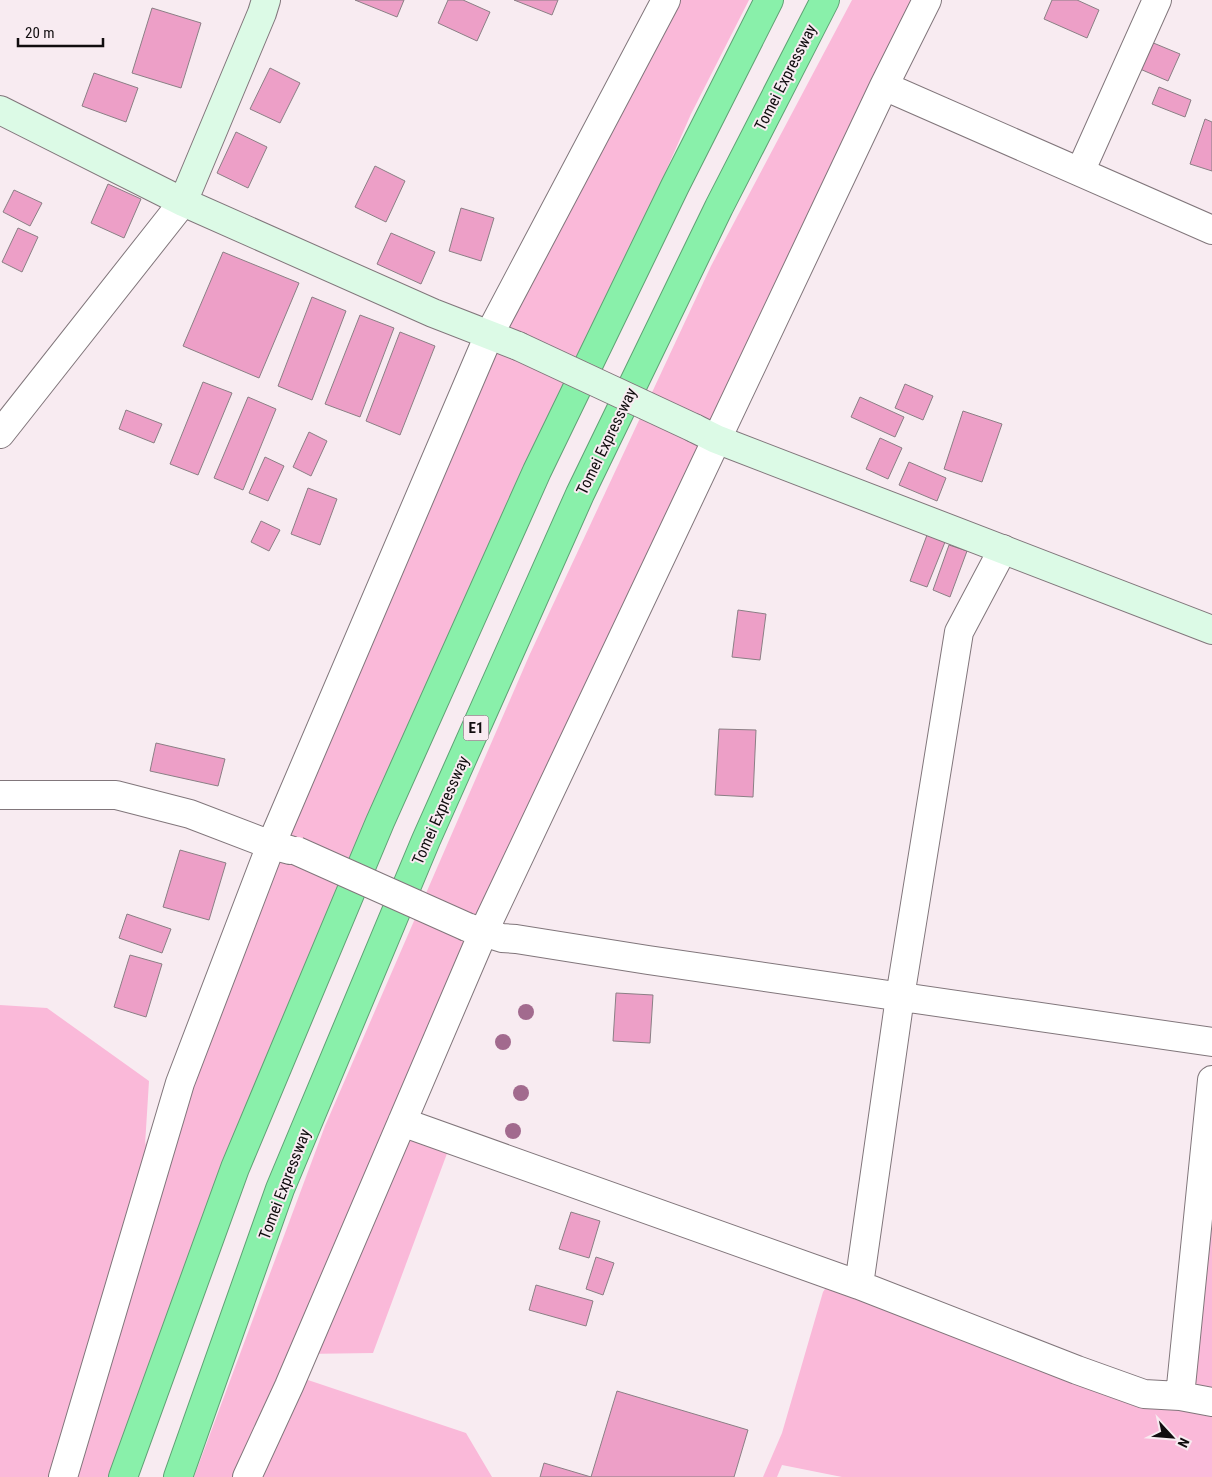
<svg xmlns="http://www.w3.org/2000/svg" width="1212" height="1477" font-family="'Roboto Condensed',sans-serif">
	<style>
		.green { fill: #fab9d9 }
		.building { fill: #ed9fc7; stroke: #8b7f85 }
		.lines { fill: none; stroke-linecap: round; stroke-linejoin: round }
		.street-casing { stroke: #81767b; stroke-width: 30 }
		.secondary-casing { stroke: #81767b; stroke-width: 30 }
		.highway-casing { stroke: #5fa174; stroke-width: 30 }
		.street { stroke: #fff; stroke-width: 28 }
		.secondary { stroke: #dcfae6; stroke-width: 28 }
		.highway { stroke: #89f0aa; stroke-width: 28 }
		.street-bridge-casing { stroke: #81767b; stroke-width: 30; stroke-linecap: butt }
		.secondary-bridge-casing { stroke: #81767b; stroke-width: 30; stroke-linecap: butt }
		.street-bridge { stroke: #fff; stroke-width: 28 }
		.secondary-bridge { stroke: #dcfae6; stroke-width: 28 }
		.tree { fill: #a26a8e }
		.labels { text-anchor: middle; stroke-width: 4; stroke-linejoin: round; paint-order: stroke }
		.shield { fill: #f8ebf1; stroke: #565053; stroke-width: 1 }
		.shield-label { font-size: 15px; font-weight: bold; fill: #110d0f }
		.street-label { font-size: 16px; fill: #110d0f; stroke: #f8ebf1 }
	</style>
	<rect width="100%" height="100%" fill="#f8ebf1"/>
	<path class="green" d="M660,0H749L691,114L380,822L122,1477H0V1005L47,1008L149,1081L145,1145L256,886L540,238Z
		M852,0H930L401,1122L452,1140L373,1353L303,1354L244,1477H194L325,1126L529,656L711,266Z
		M1212,1159V1402L1180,1396Z
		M829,1283L1212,1404V1477H842L782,1465L777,1477H763L782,1433L823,1292Z
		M302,1378L466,1433L492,1477H259Z"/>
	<path class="building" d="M355,0H404L397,17Z
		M448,0H463L490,12L477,41L438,23Z
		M514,0H558L552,15Z
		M1052,0H1077L1099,10L1087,38L1044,19Z
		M152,8L201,23L181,88L132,73Z
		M1151,42L1180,54L1168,81L1140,69Z
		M270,68L300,83L280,123L250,109Z
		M94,73L138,88L126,122L82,106Z
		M1159,87L1191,100L1185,117L1152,104Z
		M1205,119L1212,122V171L1190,164Z
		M236,132L267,147L248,188L217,173Z
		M375,166L405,181L386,222L355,207Z
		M108,184L141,199L124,238L91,223Z
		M14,190L42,203L30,226L3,212Z
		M461,208L494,218L481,261L449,251Z
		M18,228L38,237L22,272L2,262Z
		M391,233L435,252L421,284L377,264Z
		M223,252L299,283L259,378L183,346Z
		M312,297L346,311L312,400L278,386Z
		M360,315L394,328L360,417L325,404Z
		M400,332L435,346L400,435L366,421Z
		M203,382L232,393L198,475L170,464Z
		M905,384L933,396L923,420L895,408Z
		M248,397L276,409L243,490L214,478Z
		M860,397L904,417L895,437L851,417Z
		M126,410L162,424L154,443L119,429Z
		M963,411L1002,424L982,482L944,469Z
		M309,432L327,441L311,476L293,467Z
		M880,438L902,448L888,479L866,469Z
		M265,457L284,466L268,501L249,493Z
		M909,462L946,478L937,501L899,485Z
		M308,488L337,499L320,545L291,534Z
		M261,521L280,530L269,551L251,542Z
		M927,535L945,542L927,587L910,581Z
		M949,545L967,551L950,597L933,590Z
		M738,610L766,614L760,660L732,657Z
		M719,729L756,730L753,797L715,795Z
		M156,743L225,759L218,786L150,771Z
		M180,850L226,863L209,920L163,907Z
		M127,914L171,929L162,953L119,938Z
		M130,955L162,964L146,1017L114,1007Z
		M616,993L653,995L650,1043L613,1041Z
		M571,1212L600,1221L589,1258L559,1249Z
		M596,1257L614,1263L603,1295L586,1289Z
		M536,1285L593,1301L586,1326L529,1310Z
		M617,1391L748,1430L734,1477H540L544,1463L591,1477Z"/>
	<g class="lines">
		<defs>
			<path id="street" d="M884,86L1212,230
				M1080,172L1157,0
				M0,434L183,202
				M0,795H116L190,814L271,845L290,850
				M467,927L502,938L516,939L648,960L1212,1042
				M402,1122L859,1285L1077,1370L1144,1394L1180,1396L1212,1402
				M859,1285L900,997L959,632L1003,549
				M1180,1396L1212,1080
				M63,1477L180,1083L271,845L489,335L666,0
				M247,1477L289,1386L483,933L884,86L927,0"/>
			<path id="secondary" d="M0,110L183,202L433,313L518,346
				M183,202L262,13L266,0
				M694,428L716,439L1212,630"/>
			<path id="highway" d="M123,1477L235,1168L380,822L537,471L675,186L769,0
				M178,1477L280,1189L426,840L580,494L719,207L825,0"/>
		</defs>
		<use href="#street" class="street-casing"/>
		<use href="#secondary" class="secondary-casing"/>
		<use href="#highway" class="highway-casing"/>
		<use href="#street" class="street"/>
		<use href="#secondary" class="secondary"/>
		<use href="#highway" class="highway"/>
		<defs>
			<path id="street-bridge" d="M297,851L467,927"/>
			<path id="secondary-bridge" d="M518,346L694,428"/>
		</defs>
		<use href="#street-bridge" class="street-bridge-casing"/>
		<use href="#secondary-bridge" class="secondary-bridge-casing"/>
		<use href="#street-bridge" class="street-bridge"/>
		<use href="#secondary-bridge" class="secondary-bridge"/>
	</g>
	<g class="tree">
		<circle cx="526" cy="1012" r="8"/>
		<circle cx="503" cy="1042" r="8"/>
		<circle cx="521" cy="1093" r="8"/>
		<circle cx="513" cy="1131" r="8"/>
	</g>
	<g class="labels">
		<rect class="shield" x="463.5" y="715.5" width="25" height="25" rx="4"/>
		<g class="shield-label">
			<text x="476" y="733">E1</text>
		</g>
		<g class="street-label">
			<text transform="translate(785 77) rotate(-63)" y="6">Tomei Expressway</text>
			<text transform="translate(606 441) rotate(-64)" y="6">Tomei Expressway</text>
			<text transform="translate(440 810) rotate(-66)" y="6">Tomei Expressway</text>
			<text transform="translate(284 1184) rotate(-69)" y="6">Tomei Expressway</text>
		</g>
	</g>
	<g transform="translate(1172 1437) rotate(116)" stroke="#f8ebf1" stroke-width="4" paint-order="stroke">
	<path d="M0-4L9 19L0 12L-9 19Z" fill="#110d0f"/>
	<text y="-8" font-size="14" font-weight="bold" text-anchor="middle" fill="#110d0f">N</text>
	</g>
	<path d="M18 38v8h85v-8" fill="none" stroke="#110d0f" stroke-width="2.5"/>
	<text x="25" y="38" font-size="15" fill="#110d0f" stroke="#f8ebf1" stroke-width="4" paint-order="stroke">20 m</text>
</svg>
